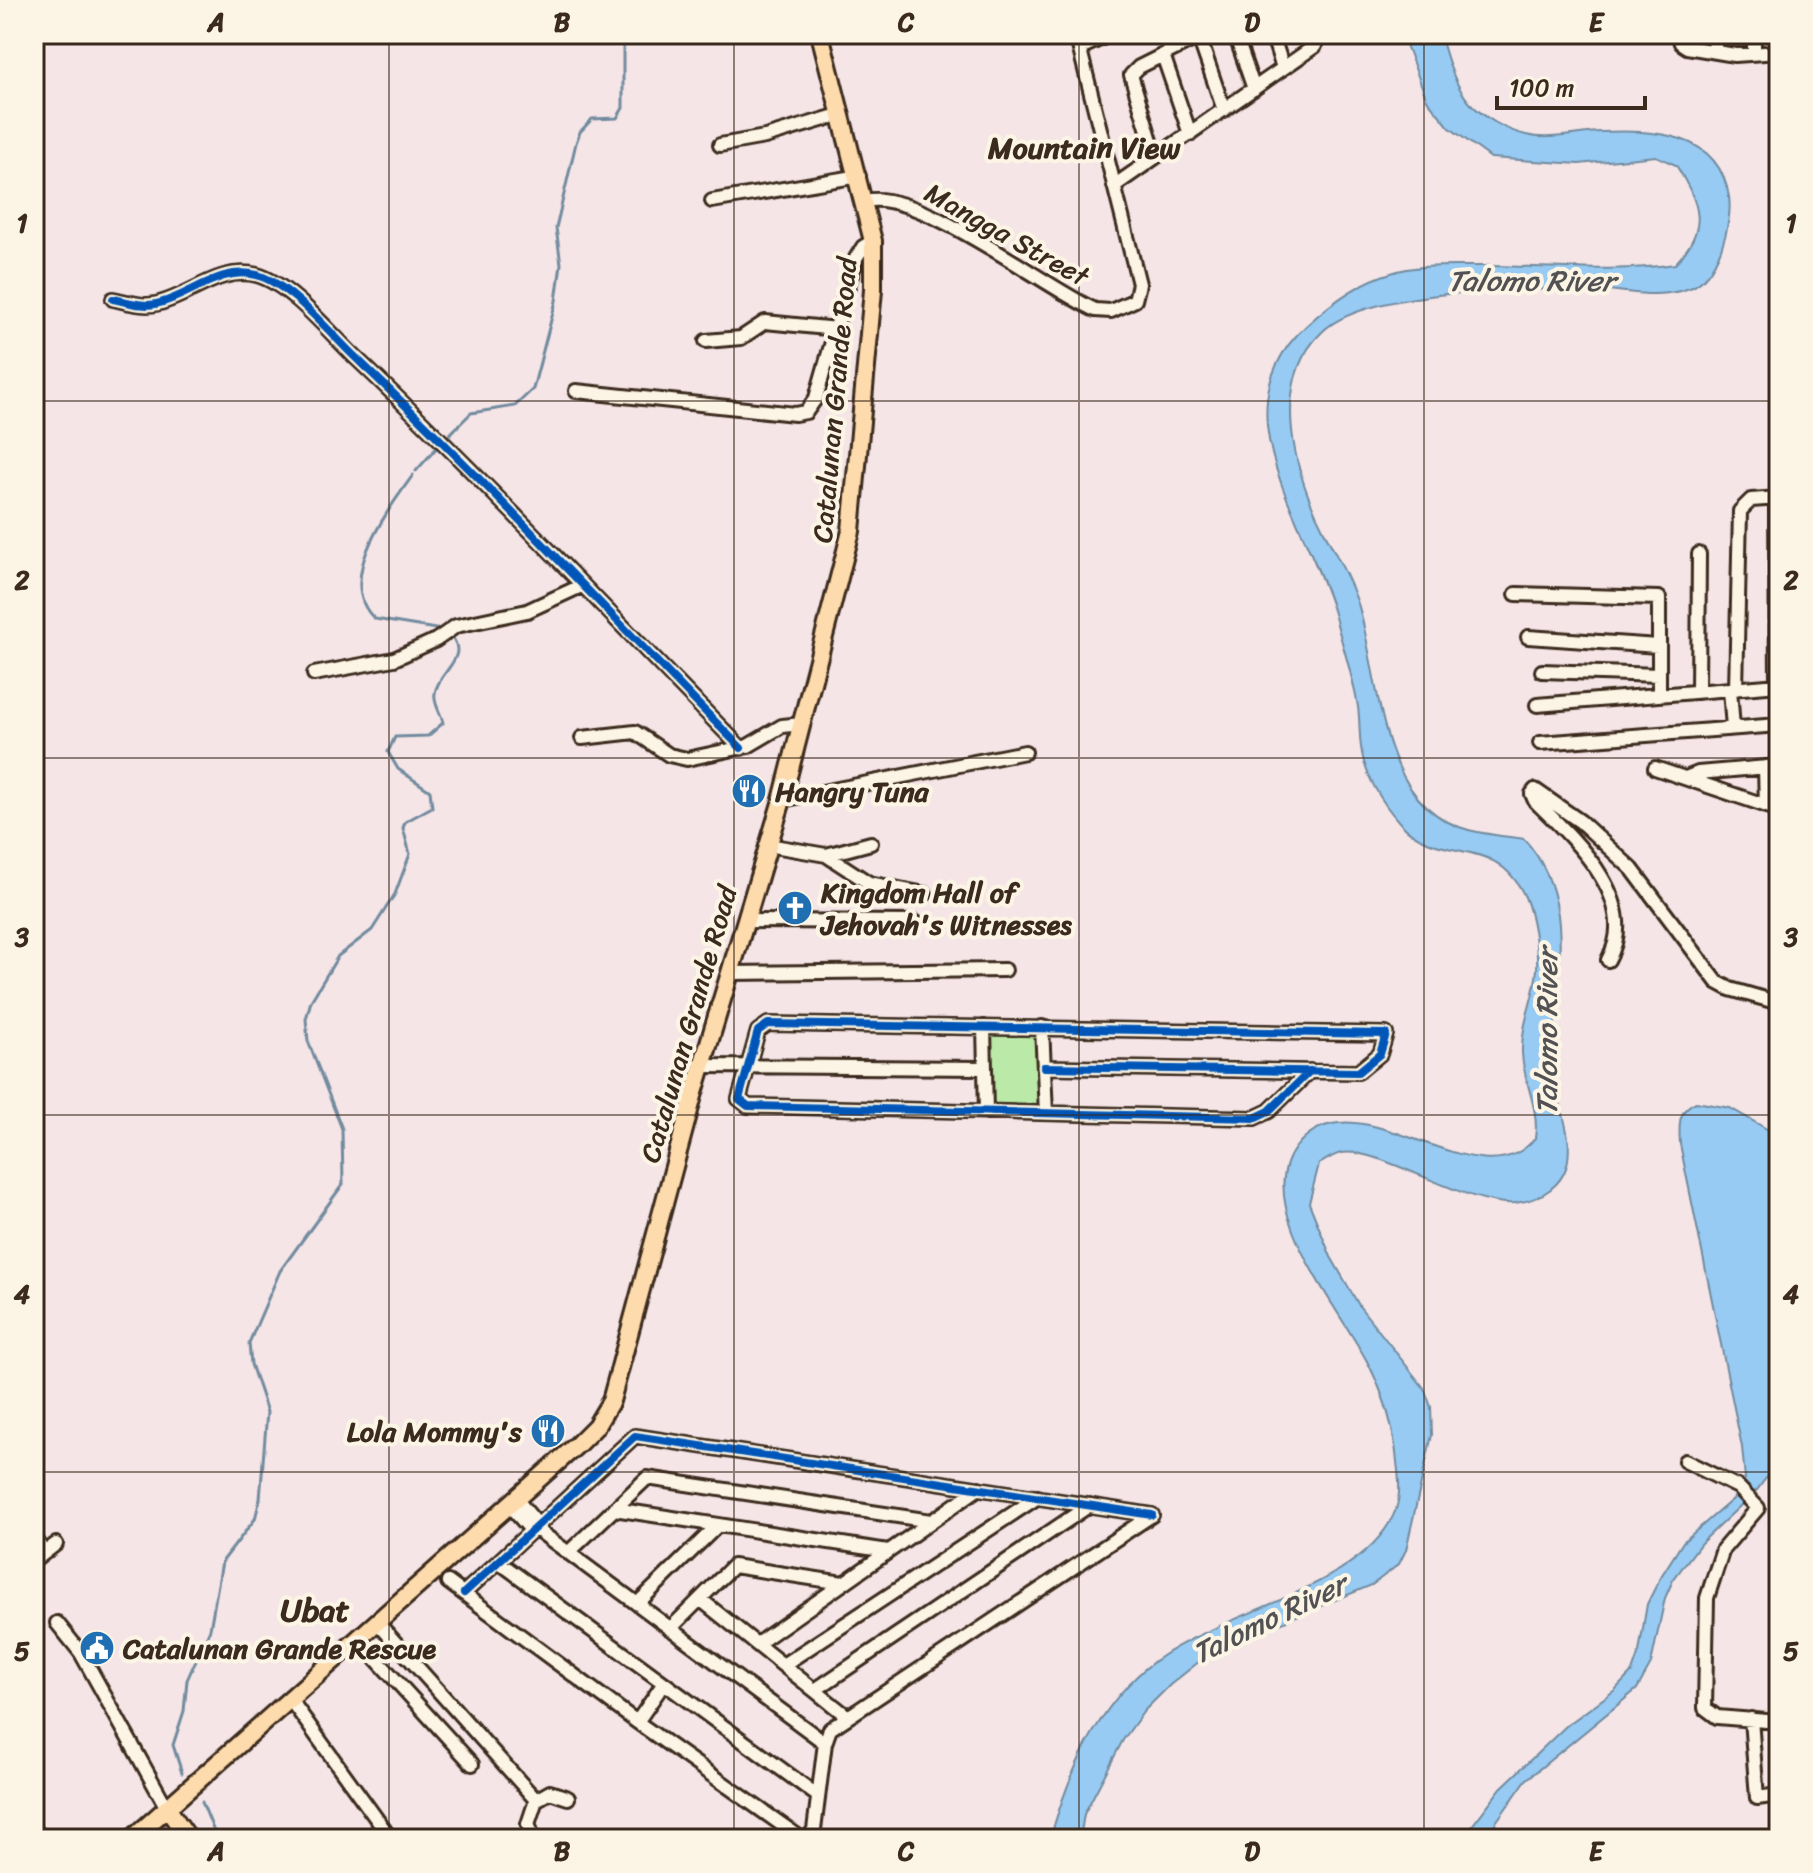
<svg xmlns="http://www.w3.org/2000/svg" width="1813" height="1873" font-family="Sriracha,sans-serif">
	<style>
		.green { fill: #bae9a8; stroke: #7a8a63; stroke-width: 2 }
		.water { fill: #97cbf4; stroke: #728b9e; stroke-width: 2 }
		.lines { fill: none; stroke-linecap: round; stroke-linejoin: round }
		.stream { stroke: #728b9e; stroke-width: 3 }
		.minor-casing { stroke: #3b2a1e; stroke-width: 18 }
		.major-casing { stroke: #3b2a1e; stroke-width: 22 }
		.minor { stroke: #fcf5e5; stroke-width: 12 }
		.major { stroke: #fedbac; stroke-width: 16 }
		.cycleway-casing { stroke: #fcf5e5; stroke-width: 13 }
		.cycleway { stroke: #0057b8; stroke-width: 8 }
		.grid { fill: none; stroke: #3b2a1e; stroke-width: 2; stroke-opacity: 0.55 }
		.labels { text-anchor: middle; stroke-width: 8; stroke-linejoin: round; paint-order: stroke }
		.street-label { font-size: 28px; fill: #3b2a1e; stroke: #fcf5e5 }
		.poi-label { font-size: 28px; font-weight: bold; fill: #3b2a1e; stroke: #fcf5e5; text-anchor: start }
		.neighbourhood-label { font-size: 30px; font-weight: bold; fill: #3b2a1e; stroke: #fcf5e5 }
		.water-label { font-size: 30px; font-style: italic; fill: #525254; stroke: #fcf5e5 }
		.quarter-label { font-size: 32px; font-weight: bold; fill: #3b2a1e; stroke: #fcf5e5 }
		.neatline { fill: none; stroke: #3b2a1e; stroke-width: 3 }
		.grid-label { font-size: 26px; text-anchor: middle; font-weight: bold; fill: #3b2a1e }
	</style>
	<rect width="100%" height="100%" fill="#f5e5e7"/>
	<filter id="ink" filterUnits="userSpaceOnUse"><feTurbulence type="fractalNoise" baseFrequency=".0125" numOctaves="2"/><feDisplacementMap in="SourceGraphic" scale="16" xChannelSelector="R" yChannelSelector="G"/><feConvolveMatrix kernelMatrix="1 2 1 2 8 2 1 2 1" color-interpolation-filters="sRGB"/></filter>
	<g filter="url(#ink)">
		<path class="green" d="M990,1033H1038L1041,1107H992Z"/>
		<path class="water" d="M1402,34H1440C1447,57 1453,83 1469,102C1483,117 1505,130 1526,135C1549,141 1576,133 1600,132C1653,130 1719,131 1729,197C1733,224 1717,278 1690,288C1652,301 1626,289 1588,289C1525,289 1367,288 1322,332C1268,384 1295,475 1325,533C1337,558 1351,580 1359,607C1375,664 1379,751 1417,797C1448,833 1481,833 1524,839C1588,909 1544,1004 1556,1084C1560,1112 1577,1145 1564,1173C1555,1191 1534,1201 1515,1203C1466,1207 1379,1146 1341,1153C1333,1155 1326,1160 1319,1164L1309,1203L1331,1257L1360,1307L1424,1388L1431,1407L1432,1435L1406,1550L1399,1564L1372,1585L1265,1629L1201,1660L1170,1685L1144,1711L1123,1740L1084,1814L1080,1839H1050C1068,1776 1095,1711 1146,1668C1211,1612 1366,1591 1396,1509C1401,1494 1399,1478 1397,1462C1394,1428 1386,1400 1371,1369C1346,1315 1249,1207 1296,1147C1356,1069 1479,1209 1535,1138C1540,1108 1523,1082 1522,1053C1521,1023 1535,998 1537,969C1538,948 1533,916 1525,897C1495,832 1439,866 1400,823C1382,803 1364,774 1361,747C1359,734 1360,720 1358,707C1353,677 1343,647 1335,617C1310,524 1212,410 1307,325C1331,303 1359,282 1391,273C1415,265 1445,266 1470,266C1539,265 1607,274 1675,264C1710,227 1700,205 1676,165L1656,156L1579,164L1491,158L1450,128L1427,100Z
			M1696,1102L1730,1108L1779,1136V1461L1757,1490L1701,1543L1673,1580L1665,1598L1651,1664L1637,1689L1526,1780L1484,1839H1462L1501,1788L1566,1726L1615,1690L1632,1672L1639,1652L1647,1604L1660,1578L1683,1542L1733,1499L1745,1479L1742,1447L1680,1144C1679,1126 1677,1110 1696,1102Z"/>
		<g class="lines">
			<path class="stream" d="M446,438L471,413L515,406L533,389L556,301L561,264L556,228L576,143L580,132L592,119L617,118L623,108V34
				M416,471L440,444
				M413,475C389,509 333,581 375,619L442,630
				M182,1773L173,1745L184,1711L187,1680L210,1629L222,1562L255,1519L260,1499L267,1412L251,1364L249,1343L280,1271L343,1184L342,1129L308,1041L306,1019L311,1001L338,956L372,930L395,894L410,854L403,828L405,822L432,807L430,791L398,769L388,752L395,737L428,736L443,723C441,712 433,704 435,693C438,672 470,658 451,636
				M202,1802L217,1839"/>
			<defs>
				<path id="minor" d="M1235,34L1254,89
					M1272,34L1283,68
					M1678,34L1681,43L1687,47L1735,55L1779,52
					M1715,34V51
					M1754,34V52
					M1199,37L1224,110
					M1080,48L1111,34
					M1163,55L1190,134
					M720,145L765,137L842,114
					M1156,157L1131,75L1139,67L1205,34
					M1114,186L1315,46
					M712,201L859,176
					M866,201C917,188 1043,286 1095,310L1111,311L1135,300L1139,284L1076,34
					M113,299C128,302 145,308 160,303C193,294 221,266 257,275C290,284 330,333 354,356C487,482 612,617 741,748
					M706,341L741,338L765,322L837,329
					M576,391L795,414L806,412L816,398L856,258L863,247L873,241
					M1776,498L1777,685
					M1516,594L1659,598V695
					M1528,637L1658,646
					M1542,671L1659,675
					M314,674L394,659L436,640L456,626L527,611L581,586
					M1730,689L1733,728
					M1736,689L1740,511L1751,500L1779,498
					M1698,692L1699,554
					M1537,705L1779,685
					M582,738L635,732L669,755L687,759L748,746L782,726L802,724
					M1540,743L1779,725
					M1765,767L1766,806
					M1655,768L1779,810
					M1688,777L1698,773L1779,766
					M782,800L1025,752
					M768,845L826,855L871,843
					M826,855L869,883L925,894
					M746,921L915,922
					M1608,960C1642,901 1574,839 1535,801L1532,794L1535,790L1581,822L1632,869L1717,982L1730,989L1779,1003
					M730,973L1005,970
					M984,1027L986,1112
					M1042,1027L1046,1113
					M701,1066L985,1068
					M1044,1067L1358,1072L1380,1054L1386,1034L768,1024L758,1031L739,1099L748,1106L1254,1118L1269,1111L1310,1071
					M1685,1461L1738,1487L1758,1508L1723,1549L1707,1598L1705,1708L1717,1717L1779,1722
					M516,1499L538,1525L539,1531
					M509,1505L532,1531H539L825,1743
					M614,1509L888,1551
					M34,1536L44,1553
					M568,1553L647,1478L931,1521
					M34,1561L56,1544
					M499,1562L818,1796
					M448,1582L637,1722L802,1839
					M464,1593L635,1436L1152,1515
					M700,1599L848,1717
					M637,1604L718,1525
					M377,1622L536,1800
					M57,1623L81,1653L167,1808
					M670,1629L733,1566L843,1583
					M358,1639L472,1764
					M757,1644L979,1488
					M783,1665L1038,1497
					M815,1690L1090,1505
					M290,1699L391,1839
					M1751,1719L1757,1798L1779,1795
					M637,1722L664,1683
					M34,1830L44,1839
					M534,1839L528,1824L536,1800L550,1792L568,1798
					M807,1839L814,1830L825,1743L830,1729L1152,1515"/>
				<path id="major" d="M167,1808L189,1839
					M132,1839L578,1444L596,1426L611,1401L693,1096L782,800L851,531L873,290V241L820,34"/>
			</defs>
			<use href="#minor" class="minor-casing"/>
			<use href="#major" class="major-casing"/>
			<use href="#minor" class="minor"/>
			<use href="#major" class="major"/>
			<defs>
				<path id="cycleway" d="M113,299C128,302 145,308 160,303C193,294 221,266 257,275C290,284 330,333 354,356C487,482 612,617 741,748
					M1044,1067L1358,1072L1380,1054L1386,1034L768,1024L758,1031L739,1099L748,1106L1254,1118L1269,1111L1310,1071
					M464,1593L635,1436L1152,1515"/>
			</defs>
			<use href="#cycleway" class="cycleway-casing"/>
			<use href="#cycleway" class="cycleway"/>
		</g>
	</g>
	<path class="grid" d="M389,34V1839M734,34V1839M1079,34V1839M1424,34V1839M34,401H1779M34,758H1779M34,1115H1779M34,1472H1779"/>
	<defs>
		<symbol id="restaurant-disc" viewBox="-11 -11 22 22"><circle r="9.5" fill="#1f6fb2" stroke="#fcf5e5"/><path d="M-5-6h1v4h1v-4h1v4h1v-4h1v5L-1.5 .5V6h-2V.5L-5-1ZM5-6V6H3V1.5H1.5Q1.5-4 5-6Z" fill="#fff"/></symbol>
		<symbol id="church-disc" viewBox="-11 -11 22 22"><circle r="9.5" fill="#1f6fb2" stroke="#fcf5e5"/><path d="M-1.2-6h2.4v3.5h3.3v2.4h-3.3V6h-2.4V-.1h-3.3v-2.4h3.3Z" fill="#fff"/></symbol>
		<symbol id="civic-disc" viewBox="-11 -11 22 22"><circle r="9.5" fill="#1f6fb2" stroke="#fcf5e5"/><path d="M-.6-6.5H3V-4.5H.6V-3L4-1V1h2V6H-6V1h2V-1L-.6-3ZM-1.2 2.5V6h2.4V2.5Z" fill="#fff"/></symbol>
	</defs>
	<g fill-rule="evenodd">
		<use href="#restaurant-disc" x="729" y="771" width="40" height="40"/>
		<use href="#church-disc" x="775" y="888" width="40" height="40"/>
		<use href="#restaurant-disc" x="528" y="1411" width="40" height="40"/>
		<use href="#civic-disc" x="77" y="1628" width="40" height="40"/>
	</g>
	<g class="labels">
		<g class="street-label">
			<text transform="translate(1007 234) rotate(29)" y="10">Mangga Street</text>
			<text transform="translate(834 400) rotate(-85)" y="10">Catalunan Grande Road</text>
			<text transform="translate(688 1024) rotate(-74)" y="10">Catalunan Grande Road</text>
		</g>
		<g class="poi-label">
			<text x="775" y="801">Hangry Tuna</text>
			<text x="821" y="902">Kingdom Hall of<tspan x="821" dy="32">Jehovah's Witnesses</tspan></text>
			<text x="522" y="1441" text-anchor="end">Lola Mommy's</text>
			<text x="123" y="1658">Catalunan Grande Rescue</text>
		</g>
		<g class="neighbourhood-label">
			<text x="1084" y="158">Mountain View</text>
		</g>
		<g class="water-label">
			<text x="1531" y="291">Talomo River</text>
			<text transform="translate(1547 1032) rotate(-90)" y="10">Talomo River</text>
			<text transform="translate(1269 1619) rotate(-26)" y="10">Talomo River</text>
		</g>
		<g class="quarter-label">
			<text x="315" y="1621">Ubat</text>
		</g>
	</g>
	<rect width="1813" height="1873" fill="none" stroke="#fcf5e5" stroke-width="88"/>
	<path d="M1497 96v12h148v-12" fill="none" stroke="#3b2a1e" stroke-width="4"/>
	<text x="1509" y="96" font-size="24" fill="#3b2a1e" stroke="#fcf5e5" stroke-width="6" paint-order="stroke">100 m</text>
	<rect x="44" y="44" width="1725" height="1785" class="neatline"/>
	<g class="grid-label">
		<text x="216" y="31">A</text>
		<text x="562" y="31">B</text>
		<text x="906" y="31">C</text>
		<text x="1252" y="31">D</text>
		<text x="1596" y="31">E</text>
		<text x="22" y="232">1</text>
		<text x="1791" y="232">1</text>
		<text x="22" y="589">2</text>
		<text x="1791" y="589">2</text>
		<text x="22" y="946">3</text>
		<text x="1791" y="946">3</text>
		<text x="22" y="1303">4</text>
		<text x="1791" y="1303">4</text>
		<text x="22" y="1660">5</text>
		<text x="1791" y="1660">5</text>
		<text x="216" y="1860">A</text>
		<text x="562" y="1860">B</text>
		<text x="906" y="1860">C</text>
		<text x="1252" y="1860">D</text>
		<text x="1596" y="1860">E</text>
	</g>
</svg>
